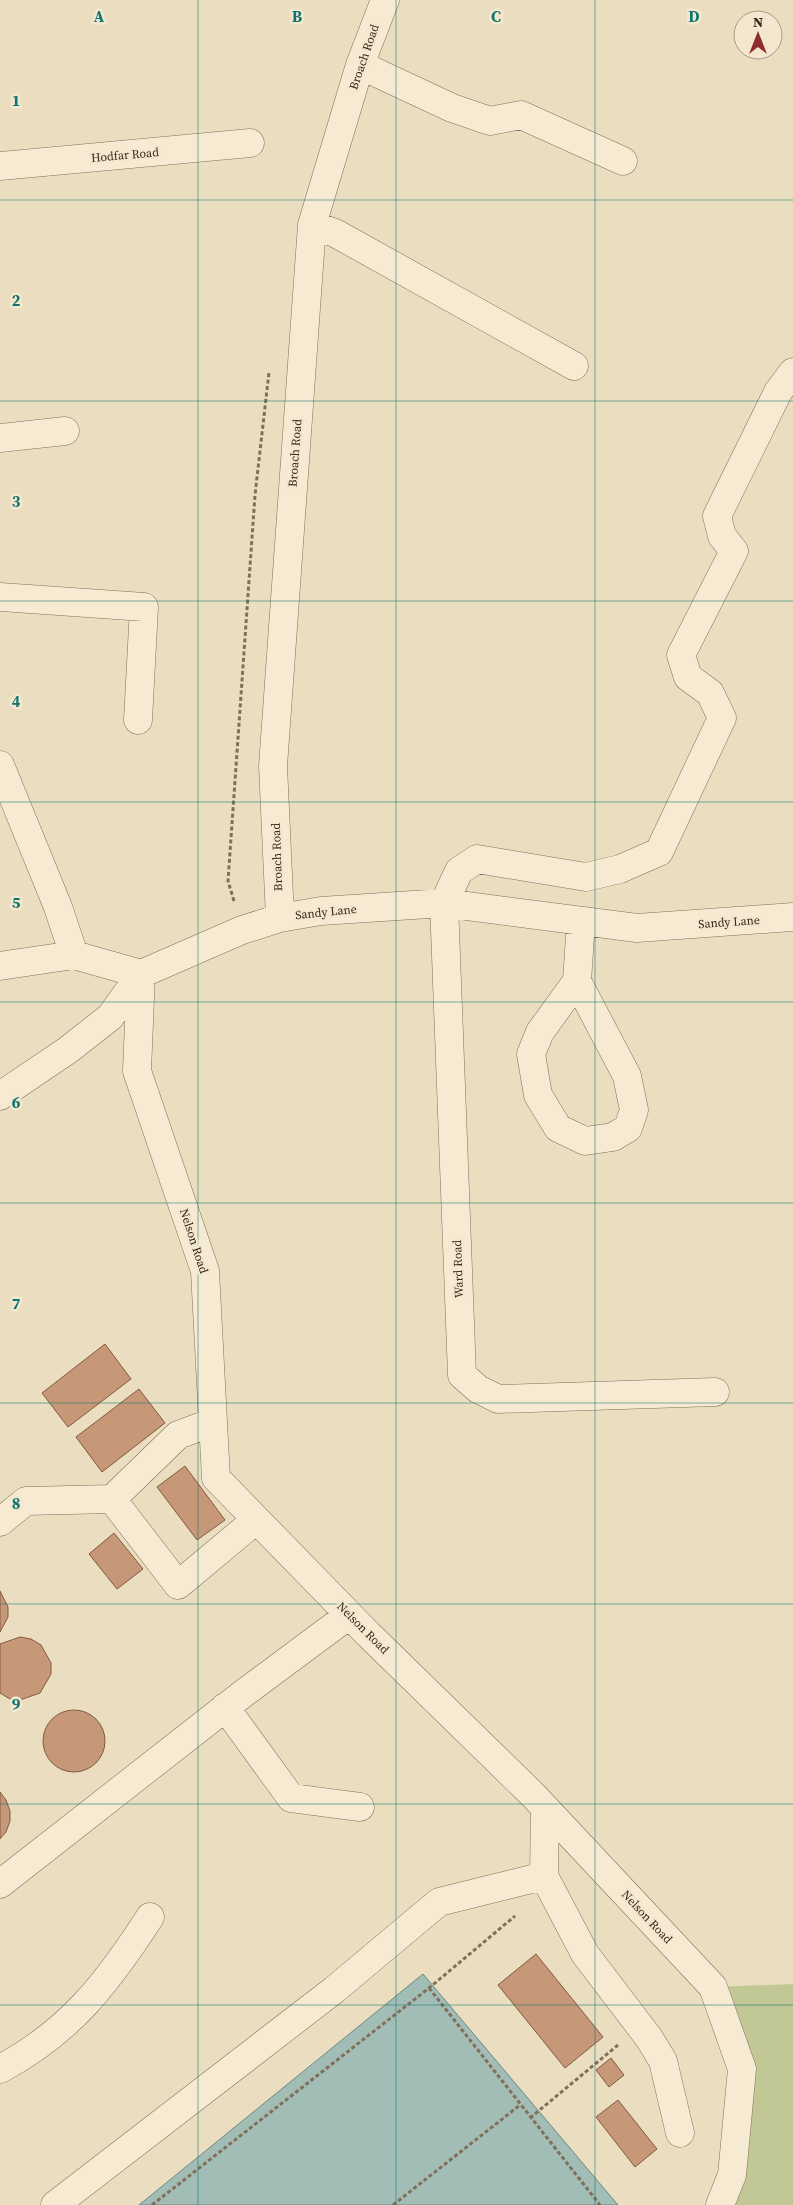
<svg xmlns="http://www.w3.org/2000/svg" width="793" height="2205" font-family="'Source Serif 4',serif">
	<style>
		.green { fill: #c2c895 }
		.water { fill: #a2bdb5; stroke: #6b8a82 }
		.building { fill: #c79877; stroke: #805940 }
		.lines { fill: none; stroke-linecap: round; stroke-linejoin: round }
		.minor-casing { stroke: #826f59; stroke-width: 29 }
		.path { stroke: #826f59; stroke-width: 3; stroke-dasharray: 4 2.5; stroke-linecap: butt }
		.minor { stroke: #f6ebd2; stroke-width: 28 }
		.grid { fill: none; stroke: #0f766e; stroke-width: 1; stroke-opacity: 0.55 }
		.labels { text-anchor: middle; stroke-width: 5; stroke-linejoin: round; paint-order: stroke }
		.street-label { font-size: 12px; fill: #33271d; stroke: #f3e8cf }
		.grid-label { font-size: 16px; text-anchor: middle; font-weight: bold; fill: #0f766e; stroke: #f3e8cf; stroke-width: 5; stroke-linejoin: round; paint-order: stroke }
	</style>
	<rect width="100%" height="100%" fill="#ebdec0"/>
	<path class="green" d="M793,1984V2205H720L742,2069L713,1987Z"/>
	<path class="water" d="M423,1974L618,2205H139Z"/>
	<path class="building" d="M105,1344L131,1379L68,1427L42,1393Z
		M139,1389L165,1423L102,1472L76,1437Z
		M185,1466L225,1520L197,1540L157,1487Z
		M114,1533L143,1569L117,1589L89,1554Z
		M0,1591L8,1607V1617L0,1632Z
		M20,1637L31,1639L41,1645L51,1663V1674L40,1693L20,1700L10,1699L0,1693V1644Z
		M43 1741a31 31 0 1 1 62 0a31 31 0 1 1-62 0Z
		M0,1792L6,1800L10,1811V1821L6,1832L0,1839Z
		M536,1954L603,2037L565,2068L498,1985Z
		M611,2058L624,2075L609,2087L596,2070Z
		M618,2100L657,2149L635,2167L596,2117Z"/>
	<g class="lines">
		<defs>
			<path id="minor" d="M360,65L452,108L490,121L521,115L623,161
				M0,166L250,143
				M312,225L335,233L574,366
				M0,438L65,431
				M0,597L144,607L138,720
				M0,765L58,907L74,955
				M280,918L273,766L312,225L360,65L385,0
				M0,966L74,955L141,974L242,930L280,918L321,911L444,903L637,928L793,917
				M141,974L137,1071L205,1271L216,1478L368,1634L534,1796L713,1987L742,2069L732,2175L720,2205
				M577,981L627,1076L634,1110L628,1128L613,1137L585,1141L558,1128L538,1095L531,1054L540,1032L577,981L581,921
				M0,1096L68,1050L110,1017L141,974
				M715,1392L498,1399L478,1389L462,1375L444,903L459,871L477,859L586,877L620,869L659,852L722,718L710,693L688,677L681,655L734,551L722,536L717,516L778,392L793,372
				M112,1499L178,1585L256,1520
				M0,1522L26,1501L112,1499L178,1435L213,1422
				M225,1707L291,1798L360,1807
				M545,1808L544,1876L585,1954L649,2038L663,2061L680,2133
				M0,1884L244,1693L349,1615
				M0,2069C70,2032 108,1982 150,1917
				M55,2205L334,1990L439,1902L544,1876"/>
		</defs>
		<use href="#minor" class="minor-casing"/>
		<path class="path" d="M234,901L228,881L255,495L269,372
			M429,1988L600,2205
			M530,2118L618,2045
			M152,2205L429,1988L515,1916
			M393,2205L520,2105"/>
		<use href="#minor" class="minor"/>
	</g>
	<path class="grid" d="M198,0V2205M396,0V2205M595,0V2205M0,200H793M0,401H793M0,601H793M0,802H793M0,1002H793M0,1203H793M0,1403H793M0,1604H793M0,1804H793M0,2005H793"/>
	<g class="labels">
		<g class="street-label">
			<text transform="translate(364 57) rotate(-71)" y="4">Broach Road</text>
			<text transform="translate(125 155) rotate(-5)" y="4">Hodfar Road</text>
			<text transform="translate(295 453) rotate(-86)" y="4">Broach Road</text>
			<text transform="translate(277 857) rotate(-92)" y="4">Broach Road</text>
			<text transform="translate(326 912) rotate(-6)" y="4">Sandy Lane</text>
			<text transform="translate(729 922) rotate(-4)" y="4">Sandy Lane</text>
			<text transform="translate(194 1241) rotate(72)" y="4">Nelson Road</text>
			<text transform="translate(458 1269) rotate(-92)" y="4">Ward Road</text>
			<text transform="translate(363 1628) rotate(45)" y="4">Nelson Road</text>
			<text transform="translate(647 1917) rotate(47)" y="4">Nelson Road</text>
		</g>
	</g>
	<g class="grid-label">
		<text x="99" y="22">A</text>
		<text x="297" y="22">B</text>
		<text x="496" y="22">C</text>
		<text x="694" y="22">D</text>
		<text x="16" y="106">1</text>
		<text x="16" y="306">2</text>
		<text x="16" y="507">3</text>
		<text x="16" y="707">4</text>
		<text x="16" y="908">5</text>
		<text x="16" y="1108">6</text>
		<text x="16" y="1309">7</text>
		<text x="16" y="1509">8</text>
		<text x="16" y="1710">9</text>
	</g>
	<g transform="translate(758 35)"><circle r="24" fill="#f3e8cf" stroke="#a69b88"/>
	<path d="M0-4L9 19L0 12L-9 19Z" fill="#8e2d2e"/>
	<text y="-8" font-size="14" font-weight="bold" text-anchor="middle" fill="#33271d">N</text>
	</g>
</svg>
